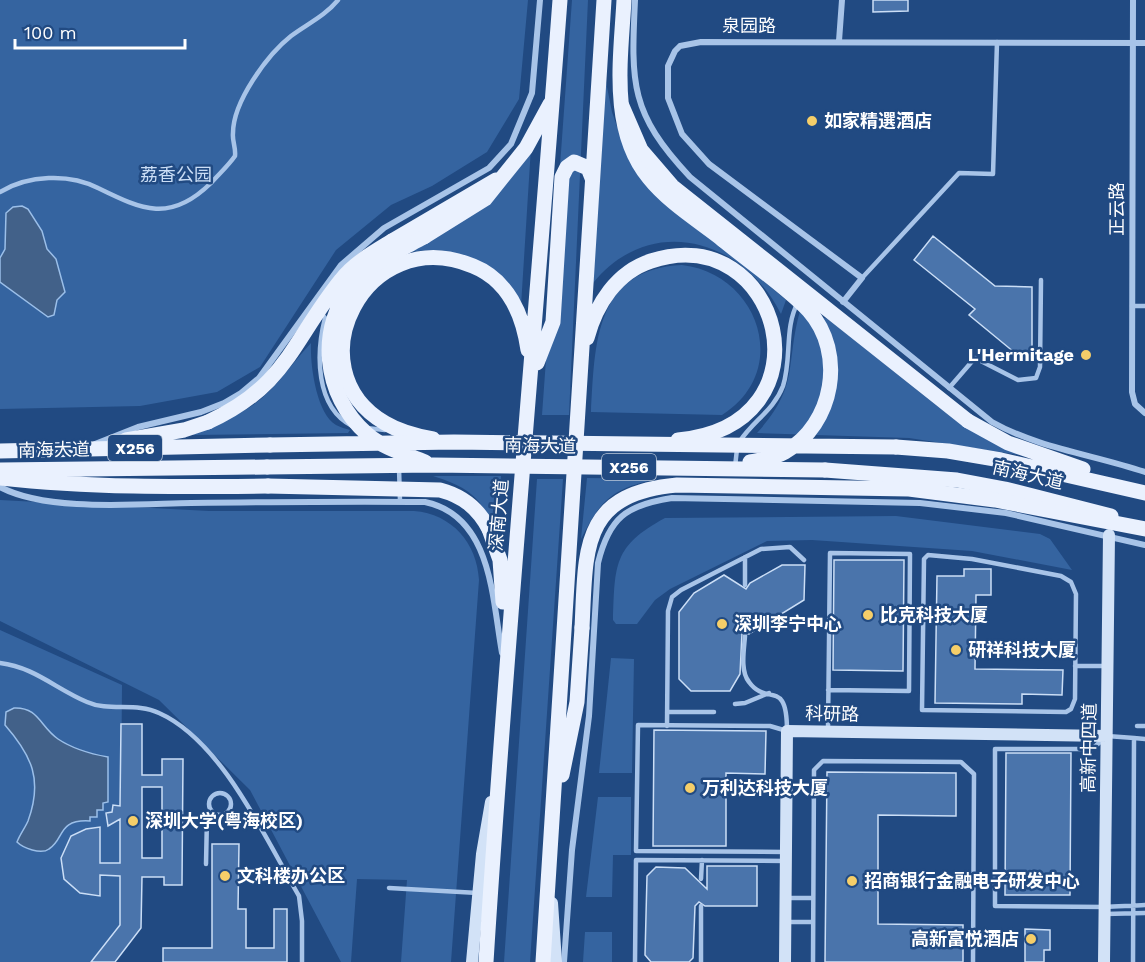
<svg xmlns="http://www.w3.org/2000/svg" width="1145" height="962" font-family="'Work Sans','Noto Sans SC',sans-serif">
	<style>
		.green { fill: #3564a0 }
		.water { fill: #426189; stroke: #9bbfe9; stroke-width: 1.5 }
		.building { fill: #4a74ab; stroke: #cbdef6; stroke-width: 1.5; fill-rule: evenodd }
		.lines { fill: none; stroke-linecap: round; stroke-linejoin: round }
		.lane { stroke: #a8c4e8; stroke-width: 4.5 }
		.street { stroke: #a8c4e8; stroke-width: 6 }
		.secondary { stroke: #d2e2f7; stroke-width: 12 }
		.primary { stroke: #eaf1fe; stroke-width: 15 }
		.primary-bridge { stroke: #eaf1fe; stroke-width: 15 }
		.poi-dot { fill: #f5ce69; stroke: #214a82; stroke-width: 2 }
		.labels { text-anchor: middle; stroke-width: 5; stroke-linejoin: round; paint-order: stroke }
		.shield { fill: #214a82; stroke: #bcc9da; stroke-width: 1.5 }
		.shield-label { font-size: 16px; font-weight: bold; fill: #fff }
		.street-label { font-size: 18px; fill: #fff; stroke: #214a82 }
		.poi-label { font-size: 18px; font-weight: bold; fill: #fff; stroke: #214a82; text-anchor: start }
		.park-label { font-size: 18px; fill: #cbdef6; stroke: #214a82 }
	</style>
	<rect width="100%" height="100%" fill="#214a82"/>
	<path class="green" d="M0,0H528L519,99L487,152L432,186L391,205L336,250L260,367L217,392L140,406L0,409Z
		M572,0H588L569,415H542Z
		M605,77L612,112L622,141L748,268L786,300L781,314C743,239 651,212 593,283Z
		M531,147L521,306C479,265 465,240 400,254Z
		M682,265C759,274 792,371 722,415L591,412C595,345 594,269 682,265Z
		M800,311L828,319L937,406L972,430L1033,457L909,438L757,433C800,386 785,365 800,311Z
		M311,343C310,364 316,413 336,425C340,427 346,429 350,430L348,433L192,435C205,420 232,419 250,407C276,390 290,365 311,343Z
		M433,476H501L498,539C483,500 474,489 433,476Z
		M587,478L656,479C612,489 601,499 581,539Z
		M537,479H563L530,962H504Z
		M0,500L209,511H414C452,514 477,543 479,580L451,962H401L407,880L357,879L351,962H341L250,790L159,700L0,621Z
		M896,516L1040,534L1050,539L1072,570L972,551L812,540L767,541L670,589L655,600L637,624H616L613,620C615,565 613,546 665,518Z
		M0,630L122,685L120,925L91,962H0Z
		M611,658L634,659L632,773H599Z
		M598,797H631V855H613L612,897H586Z
		M585,932H612V962H583Z"/>
	<path class="water" d="M22,206L28,209L42,231L47,249L56,259L65,292L57,300L54,315L48,317L0,282V258L5,249L6,213L13,207Z
		M14,708C39,707 40,727 58,739C73,749 91,754 108,757V802L103,803V810H97V817H90V821C57,819 65,839 49,849C41,855 23,848 17,842C20,834 25,828 28,821C43,780 32,756 5,725L6,712Z"/>
	<path class="building" d="M873,0H908V11L873,12Z
		M933,236L995,286L1032,287V357H1020L969,315L975,309L914,260Z
		M834,560H904L903,671L833,670Z
		M782,565H805L804,600L749,634L742,633L740,674L730,691H691L679,679V612L694,593L724,575L746,589L750,583Z
		M964,569H991V595H976L975,669L1063,670L1062,695L1022,694V704L935,703L937,576H964Z
		M121,724H142V775H162V759H183L182,885H164V877H142L141,928L115,962H91L120,925V876L100,875V896L80,893L64,879L61,858L71,836L86,829L100,827V863H120V819L108,826L106,813L112,812L113,805L120,806ZM142,787H162V858H142Z
		M654,730L766,731L765,774L726,773V846H653Z
		M1006,753H1071L1070,895H1005Z
		M827,772L956,773V816L878,815V924L963,925V962H825Z
		M212,844H239L238,909H246V948H274V909H287V962H163V948H212Z
		M707,866H757V906H705L699,902L695,906L693,958L689,962H651L645,955L647,876L656,867L685,868L707,889Z
		M1025,929L1050,930V950H1044V962H1025Z"/>
	<g class="lines">
		<path class="lane" d="M0,192C28,175 69,173 98,188C143,210 170,223 211,183C219,174 228,166 235,156C236,147 232,141 233,133C233,102 267,55 291,36C307,24 325,16 338,0
			M862,278L959,173L993,174L997,42
			M1132,306H1145
			M321,313L325,318C316,353 315,407 352,426
			M949,388L975,358L1018,380L1036,378L1040,367L1041,280
			M366,428L385,430
			M740,441C753,421 774,410 783,386C792,358 784,328 798,302
			M735,467L737,449
			M399,468L400,501
			M928,555L972,559L1061,576L1071,582L1076,594L1075,699L1071,709L1066,712L922,710L924,559Z
			M745,585V557
			M745,636C744,650 740,671 749,682C767,707 787,677 787,731L770,726L638,725L636,851L786,852
			M0,663C34,667 56,689 87,702C109,712 136,702 159,713C222,741 265,838 299,896L302,921V962
			M1075,666H1105
			M735,704L745,703L769,693
			M667,712H714
			M667,726L668,611L672,597L681,590L761,549L790,547L804,560
			M1137,726H1145
			M828,729L830,553L910,554L909,691L828,690
			M1134,738L1145,739
			M209 804a11 11 0 1 1 22 0a11 11 0 1 1-22 0Z
			M206,864L207,817L211,810
			M701,879L702,860
			M389,888L478,893
			M786,898H813
			M1105,914L1145,913
			M785,922H813
			M635,962L636,860L786,861
			M701,962V906
			M813,962L814,770L823,761L961,762L974,774L973,962
			M1133,962L1134,738L1107,736L1092,749H995V906L1105,907C1118,906 1132,906 1145,905"/>
		<path class="street" d="M635,0C631,84 630,113 690,177L992,422C1038,448 1095,455 1145,472
			M1133,0L1132,392L1135,404L1145,413
			M839,41L842,0
			M843,302L862,278L709,164L682,134L668,98V66L675,51L680,46L701,42L1145,43
			M95,444L138,427L201,412L224,403L241,393L259,378L341,265L384,228L489,168L511,144L532,93L540,0
			M0,487C47,512 137,504 191,503C269,502 347,501 425,502C492,516 492,598 502,653
			M564,962L572,850L589,716L598,563C609,518 626,505 672,498L920,503L1006,513L1145,545"/>
		<path class="secondary" d="M552,903L556,962
			M472,962L482,854L491,802
			M785,962L787,731L1107,736
			M1104,962L1109,535"/>
		<path class="primary" d="M624,0C621,57 609,130 649,178C669,203 699,221 723,240
			M424,237L485,199L526,148L550,104
			M392,241L496,180
			M587,338C596,304 617,272 651,261C780,218 837,425 678,440
			M537,363L553,322L562,177L567,167L574,162L588,168L592,178
			M968,421L1008,443L1083,469
			M433,439C416,436 400,432 385,423C292,369 365,221 473,266C508,280 523,315 528,350
			M126,440L184,430L208,422
			M896,447L948,451L1001,460L1145,493
			M0,451L270,445
			M0,470L267,467
			M825,470L957,480L1005,489L1111,516
			M0,478C89,488 178,487 268,486
			M489,529L500,560L503,602
			M562,775L577,702L582,628
			M486,962C506,641 536,321 560,0
			M543,962L604,0"/>
		<path class="primary-bridge" d="M622,106L641,150L672,186L968,421
			M424,237C400,250 374,261 355,282C315,326 323,396 367,434C383,448 405,454 425,462
			M723,240C748,261 788,288 809,311C846,353 834,424 785,452C775,458 761,460 750,462
			M208,422C287,386 292,341 341,280C354,263 374,252 392,241
			M270,445L454,442L896,447
			M267,467L433,465L825,470
			M268,486L440,490C463,496 478,508 489,529
			M582,628C586,549 580,494 677,485L909,489L995,500L1145,529"/>
	</g>
	<g class="poi-dot">
		<circle cx="812" cy="121" r="6"/>
		<circle cx="1086" cy="355" r="6"/>
		<circle cx="868" cy="615" r="6"/>
		<circle cx="722" cy="624" r="6"/>
		<circle cx="956" cy="650" r="6"/>
		<circle cx="690" cy="788" r="6"/>
		<circle cx="133" cy="821" r="6"/>
		<circle cx="225" cy="876" r="6"/>
		<circle cx="852" cy="881" r="6"/>
		<circle cx="1031" cy="939" r="6"/>
	</g>
	<g class="labels">
		<g class="shield">
			<rect x="108" y="435" width="54" height="26" rx="4.5"/>
			<rect x="602" y="454" width="54" height="26" rx="4.5"/>
		</g>
		<g class="shield-label">
			<text x="135" y="454">X256</text>
			<text x="629" y="473">X256</text>
		</g>
		<g class="street-label">
			<text x="749" y="32">泉园路</text>
			<text transform="translate(1117 209) rotate(-90)" y="6">正云路</text>
			<text transform="translate(540 446) rotate(1)" y="6">南海大道</text>
			<text transform="translate(54 450) rotate(-1)" y="6">南海大道</text>
			<text transform="translate(1028 475) rotate(13)" y="6">南海大道</text>
			<text transform="translate(499 515) rotate(-85)" y="6">深南大道</text>
			<text transform="translate(832 714) rotate(1)" y="6">科研路</text>
			<text transform="translate(1089 748) rotate(-89)" y="6">高新中四道</text>
		</g>
		<g class="poi-label">
			<text x="824" y="127">如家精選酒店</text>
			<text x="1074" y="361" text-anchor="end">L'Hermitage</text>
			<text x="880" y="621">比克科技大厦</text>
			<text x="734" y="630">深圳李宁中心</text>
			<text x="968" y="656">研祥科技大厦</text>
			<text x="702" y="794">万利达科技大厦</text>
			<text x="145" y="827">深圳大学(粤海校区)</text>
			<text x="237" y="882">文科楼办公区</text>
			<text x="864" y="887">招商银行金融电子研发中心</text>
			<text x="1019" y="945" text-anchor="end">高新富悦酒店</text>
		</g>
		<g class="park-label">
			<text x="176" y="181">荔香公园</text>
		</g>
	</g>
	<path d="M15 39v9h170v-9" fill="none" stroke="#ffffff" stroke-width="3"/>
	<text x="24" y="39" font-size="18" fill="#ffffff" stroke="#214a82" stroke-width="4.5" paint-order="stroke">100 m</text>
</svg>
